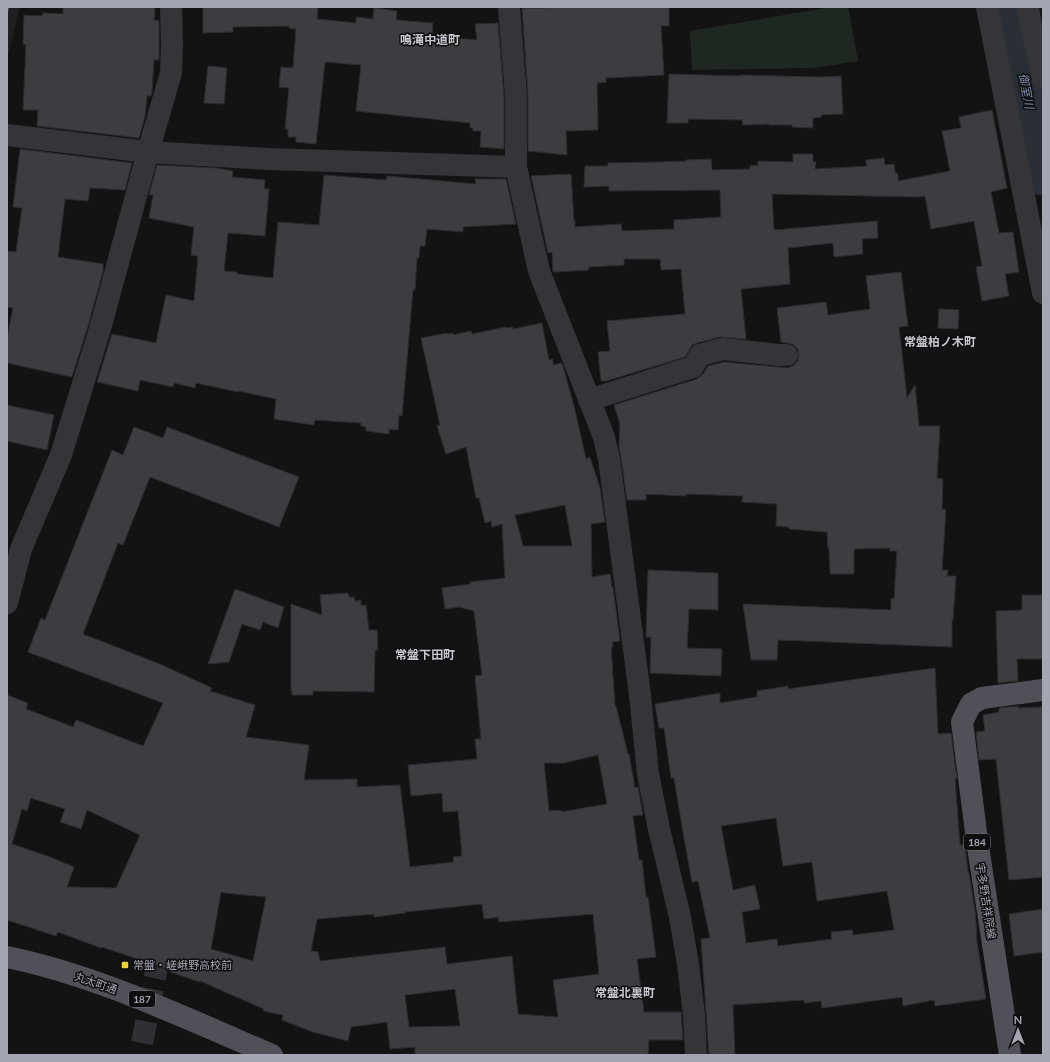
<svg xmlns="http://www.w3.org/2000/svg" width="1050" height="1062" font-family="Lato,'Noto Sans JP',sans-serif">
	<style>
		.built { fill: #1f1f21 }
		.green { fill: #1f2721 }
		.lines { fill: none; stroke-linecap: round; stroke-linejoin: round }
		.river { stroke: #2a2e37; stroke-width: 41 }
		.building { fill: #3d3d41; stroke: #2d2d30; fill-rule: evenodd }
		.minor-tunnel { stroke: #303034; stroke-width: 22; stroke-dasharray: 22 11; stroke-linecap: butt }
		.minor { stroke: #343439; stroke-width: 22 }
		.major { stroke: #505058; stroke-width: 22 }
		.tram { stroke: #4d4d54; stroke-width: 1 }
		.poi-dot { fill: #e7d238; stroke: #0e0e0f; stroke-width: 1.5 }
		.labels { text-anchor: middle; stroke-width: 3; stroke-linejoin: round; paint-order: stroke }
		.shield { fill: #0e0e0f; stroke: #787882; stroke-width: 1 }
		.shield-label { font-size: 10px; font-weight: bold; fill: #a5a6b4 }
		.street-label { font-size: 11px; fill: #a5a6b4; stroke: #0e0e0f }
		.poi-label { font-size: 11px; fill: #a5a6b4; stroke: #0e0e0f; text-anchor: start }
		.neighbourhood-label { font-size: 12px; font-weight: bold; fill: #c6c6d0; stroke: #0e0e0f }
		.water-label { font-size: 12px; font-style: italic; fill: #7d8cad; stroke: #0e0e0f }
	</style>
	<rect width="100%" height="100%" fill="#131314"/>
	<path class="built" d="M7,7H20L7,60Z"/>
	<path class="green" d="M831,7H848L858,61L815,68L692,70L690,31Z"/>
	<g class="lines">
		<path class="river" d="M1009,7L1043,175"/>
	</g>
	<path class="building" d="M63,7H155L154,20L159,21V60H154L152,92L151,96H147L145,116L139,138L37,126L38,110H23L26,45L23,44L24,15L42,16L43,13L63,14Z
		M203,7H318L317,19L356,23V17L373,19L374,8L397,11L396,20L433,23L432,36L477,40L475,24L498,23L504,96V149L480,147L481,131H473V128H470V123L356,111L361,65L325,62L316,144L296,142V137H288V129H285L289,88L279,87L281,67L293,68L296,29L289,28V26L233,27V32L203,33Z
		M548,7H669V26H661L664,75L606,78V82L597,83L598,130L566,131L567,155L528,151V95L522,8H548Z
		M208,66L227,68L224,104L204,103Z
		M669,74L740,76V75L821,77L841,76L843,114L821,115L822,117L813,118V128L792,127V125H769V124L743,125L742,120L688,119V123H667Z
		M992,110L1007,188L991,192L999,233L1013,232L1019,272L1005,274L1009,296L982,301L976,267L982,266L974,221L931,229L925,196L918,197L772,194L774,230L877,221L878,238L862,239L863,254L834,257L833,243L788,248L790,284L741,289L746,339L720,337L697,343L692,345L685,357L606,381H601L598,352L610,351L607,321L685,314L681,269L661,270L660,259H624V265L588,267L589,270L553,272L552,252L548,253L531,176L571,174L574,221H575V227L621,224L622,231L674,229V220L721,217L720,190L609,191V186L584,187L585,166H608V163L660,162L686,161V160L711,159L712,170L750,169V166L758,165V161L793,162V154H813V162H816L815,169L867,166L866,160L884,158L885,165L894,164L895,173H898V181L950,171L942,131L961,128L959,117Z
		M20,149L132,163L125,190L90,188L88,201L65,199L58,257L103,264V271L88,326L72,377L7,363V338L13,308L7,307V251L16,252L22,208L13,207Z
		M157,165L217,168L233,171L232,177L265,180L264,189H269L265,236L228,233L224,271L237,272V274L273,278L278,222L319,225L324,175L386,180L387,176L476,184L475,179H506L516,224L463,227V232L427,229L425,246H420L419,258H417L415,290H413L402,416L399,415L398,430L389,429V434L366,431V427L361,426V423L315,420L314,425L274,419L276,399L238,391V392L196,383L195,388L174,383L173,387L140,380L138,391L97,382L112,334L156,343L166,295L194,301L198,256L191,255L194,227L149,218L153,195H149Z
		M901,272L908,326L899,327L907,398L915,385L919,426H940L937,478L943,479L942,509H946L942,570H948L947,576H956L953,620H952V647L778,640L777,660H751L743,604L891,610V598L894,599L897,551H890L889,548L854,549V574H830L829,549H828L827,532L789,529V527L776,526L777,504L742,502L743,496L686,494V496L646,494V500H627L621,457L619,446L620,424L614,405L697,379L704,373L708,366L724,362L778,367L787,368L793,366L798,361L799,355L798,349L793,344L781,342L777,308L826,302L828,315L870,309L866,276Z
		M939,309L959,310L958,329L938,328Z
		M542,323L549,360L553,359V365L562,363L574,406L586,459L590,457L600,488L605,522L591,524L592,577L610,574L612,587H613L620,641L612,642L613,647H611L615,706H616L628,754H629L635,788L638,787L643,815L633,816L639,860H642L646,897H648L656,957L637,959L644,1012H681L683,1040H649L648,1055H415V1047L390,1049L387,1022L351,1027L348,1041L313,1032L282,1020L283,1015L263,1011L264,1009L200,981V982L170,972V970L102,947L101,948L58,932L56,936L7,920V695L28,703L26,709L73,727L76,720L143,746L163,703L28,652L41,618L45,620L112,450L123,455L134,427L163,438L167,427L299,477L279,527L150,477L123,545L118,543L83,634L162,665L212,688L210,691L255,705L246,737L309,745L304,780L357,779V787L400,785L410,867L454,862L453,857L462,856L458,811L443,812L442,793L411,796L408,765L477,759L475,739H481L475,676L482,675L474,611L459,607L445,609L442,588L470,584V582L505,578L502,524L492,527L491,521L485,523L479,498H476L466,447L446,454L437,426L440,425L421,338L447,333L448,334L453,333V335L471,331L472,334L506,327L507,328L512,327L513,329ZM565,505L572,546H523L515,515ZM598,755L607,804L561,812V810L549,811L544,763H564ZM31,798L65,809L60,822L81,829L87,810L140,835L116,888L67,887L74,867L50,857L12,844L22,809L27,811ZM221,892L225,893L266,897L253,961L211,949ZM482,904L484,919L498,917L499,922L593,914L599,974L553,980L558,1017L518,1014L512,956L447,964L445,947L320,961L318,952L311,951L317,919L374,914V917L405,913V912ZM455,989L460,1026L409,1027L405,995Z
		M7,405L54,415L47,450L7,441Z
		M648,570L718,573V610L689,609L687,648L722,649L721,676L650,673L651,637H646Z
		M235,589L284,607L278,628L263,622L260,630L242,624L229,662L208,664Z
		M348,593L349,597H354L355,601L361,600V606L366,605L369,630H377L378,650H375L374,692L313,691V695H292V691H291V604L322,615L320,595Z
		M1022,595H1043V659H1017L1018,681L998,683L996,611L1022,610Z
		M935,668L938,734L951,733L957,779H955L960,845H965L968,873H969L975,910L977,935H976L986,999L935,1006L934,1000L903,1006L902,997L822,1008L821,1001L804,1003V1000L733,1005L735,1055H709L701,939L710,938L698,881L692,882L683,832L674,778H671L664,728H659L655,704L720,693V703L757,697V691L788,686V689ZM776,818L783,866L812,862L817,901L887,891L894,930L853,935L852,930L831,932L832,939L778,946L777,939L746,943L742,912L760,909L755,885L733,890L721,826Z
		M1018,706V708L1043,707V877L1009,880L996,759L979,760L976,732L985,731L983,715L999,712V708Z
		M1043,909V952L1014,956L1009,914Z"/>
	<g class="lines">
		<path class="minor-tunnel" d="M142,1043L157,967"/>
		<path class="minor" d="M509,7L516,96V167
			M987,7L1043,293
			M1028,7L1031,26L1043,78
			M7,135L148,152L269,159L516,167L539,271L604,437L609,459L640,695L648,774L659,829L680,917L688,964L694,1015L696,1055
			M589,400L693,367L700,355L723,349L779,355H787
			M7,603L21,549L61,455L100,329L148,152L171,73L172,45L171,7"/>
		<path class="major" d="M7,957C99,976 185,1018 272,1055
			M1010,1055L977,840L962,722L971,704L982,698L1043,690"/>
		<path class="tram" d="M7,14L9,7"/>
	</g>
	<rect class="poi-dot" x="121" y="961" width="8" height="8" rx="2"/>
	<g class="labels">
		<g class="shield">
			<rect x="964" y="834" width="26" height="16" rx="3"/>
			<rect x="129" y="991" width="26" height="16" rx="3"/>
		</g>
		<g class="shield-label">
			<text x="977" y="846">184</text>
			<text x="142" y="1003">187</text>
		</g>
		<g class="street-label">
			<text transform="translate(986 901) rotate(81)" y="4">宇多野吉祥院線</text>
			<text transform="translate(96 983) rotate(19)" y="4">丸太町通</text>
		</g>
		<g class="poi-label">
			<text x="133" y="969">常盤・嵯峨野高校前</text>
		</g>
		<g class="neighbourhood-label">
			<text x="430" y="44">鳴滝中道町</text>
			<text x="940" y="346">常盤柏ノ木町</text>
			<text x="425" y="659">常盤下田町</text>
			<text x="625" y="997">常盤北裏町</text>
		</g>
		<g class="water-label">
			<text transform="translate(1026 91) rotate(79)" y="4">御室川</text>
		</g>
	</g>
	<rect width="1050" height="1062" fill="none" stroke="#a5a6b4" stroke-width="16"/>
	<g transform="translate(1018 1030)" stroke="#0e0e0f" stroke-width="3" paint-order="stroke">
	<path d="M0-3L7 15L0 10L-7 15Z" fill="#a5a6b4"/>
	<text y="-6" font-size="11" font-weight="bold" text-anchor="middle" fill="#a5a6b4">N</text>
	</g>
</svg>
